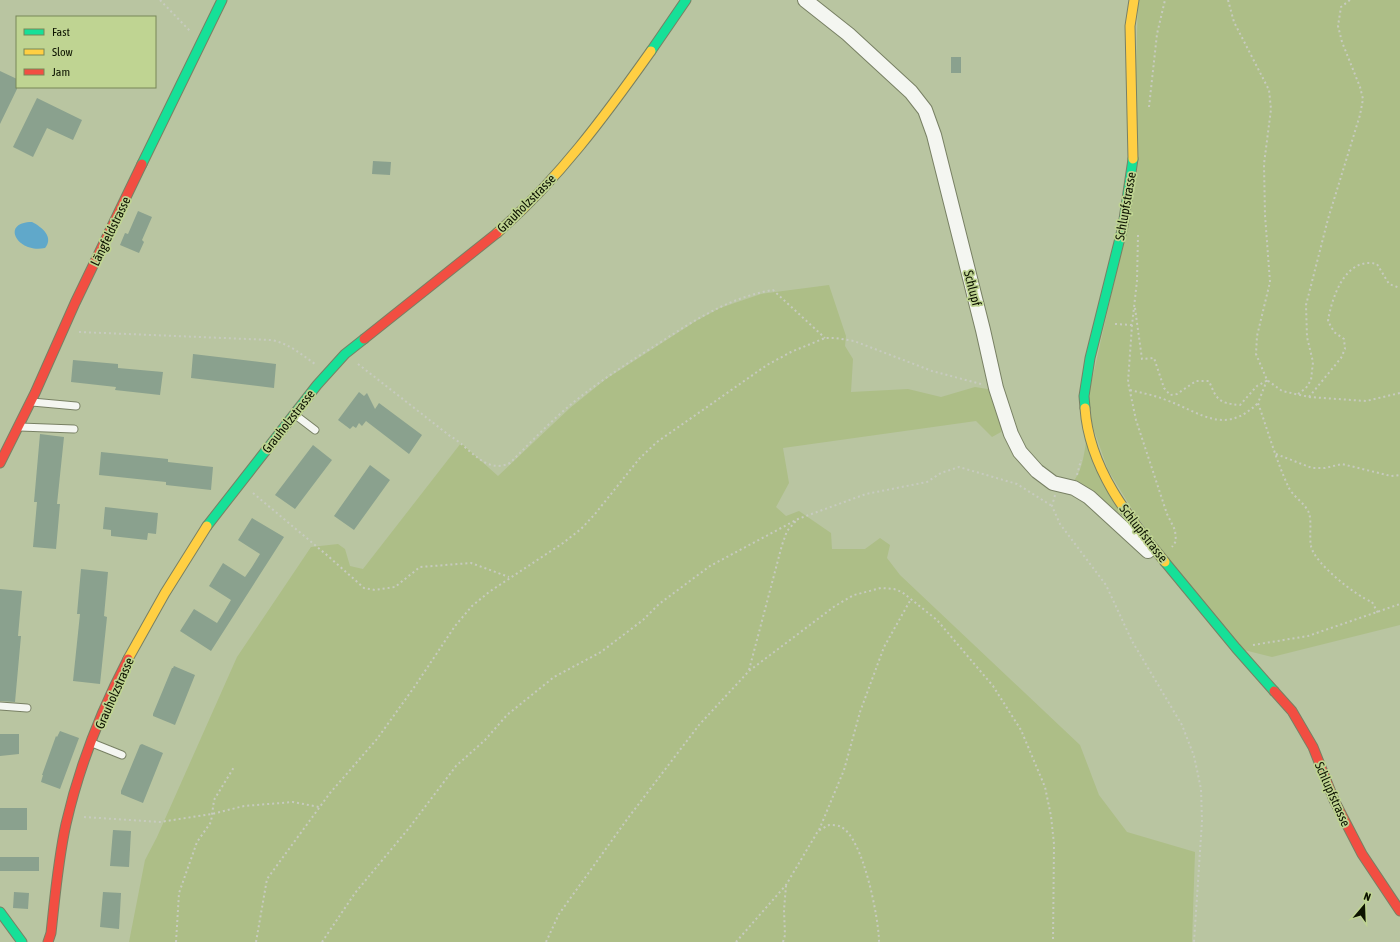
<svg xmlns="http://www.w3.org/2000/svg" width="1400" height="942" font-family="'Asap Condensed',sans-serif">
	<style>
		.green { fill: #adbe87 }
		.water { fill: #60a8ca }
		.building { fill: #8aa18e }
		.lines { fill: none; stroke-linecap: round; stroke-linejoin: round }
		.lane-casing { stroke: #788064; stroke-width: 9 }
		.street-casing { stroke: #788064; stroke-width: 16 }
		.fast-casing { stroke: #788064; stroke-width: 11 }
		.slow-casing { stroke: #788064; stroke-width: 11 }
		.jam-casing { stroke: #788064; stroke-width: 11 }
		.path { stroke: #c7cbbf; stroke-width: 2; stroke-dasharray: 2 3; stroke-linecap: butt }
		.lane { stroke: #f4f6f1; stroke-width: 7 }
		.street { stroke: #f4f6f1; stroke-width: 14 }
		.fast { stroke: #16e098; stroke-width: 9 }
		.slow { stroke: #ffcf43; stroke-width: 9 }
		.jam { stroke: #f24e42; stroke-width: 9 }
		.labels { text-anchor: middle; stroke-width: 3.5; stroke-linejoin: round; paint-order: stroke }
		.street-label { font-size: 13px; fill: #0d1300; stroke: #bfd492 }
	</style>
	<rect width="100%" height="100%" fill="#b9c5a1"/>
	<path class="green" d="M1138,0H1400V625L1272,657L1236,648L1135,514L1108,470L1090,419L1089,393L1132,203Z
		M829,285L846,336L845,346L853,359L851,392L908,389L941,397L975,387L994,390L1004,423L1001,432L992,437L976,421L783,448L789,483L776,507L786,516L799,511L831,533L832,549H865L880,538L890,545L887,558L900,575L1080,745L1099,795L1127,832L1195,852L1192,942H129L145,860L157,837L237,657L311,547L338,544L345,549L350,566L363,569L461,443L498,476L570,408L606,379L696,321L720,308L761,294Z
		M1087,436L1122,515L1071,484C1083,472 1084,453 1087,436Z"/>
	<path class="water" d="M32,222C42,227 54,237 45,248C17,254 0,222 32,222Z"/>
	<path class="building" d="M951,57H961V73H951Z
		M0,71L17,79V89L0,124Z
		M37,98L82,120L73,140L47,128L33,157L13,147Z
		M373,161L391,162L390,175L372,174Z
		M138,211L152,217L142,240L144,242L139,253L120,245L125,233L128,234Z
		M193,354L276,364L274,388L191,378Z
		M73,360L118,364V368L163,372L160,395L115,390L116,387L71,382Z
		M359,392L364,396L367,393L375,409L379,403L422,435L409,454L366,421L362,426L359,423L356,428L353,426L350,429L338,420Z
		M40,434L64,437L57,504H60L56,549L33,547L37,502H34Z
		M313,445L332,460L295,509L275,495Z
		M101,452L168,459V462L213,467L211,490L166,485V482L99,475Z
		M370,465L390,480L354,530L334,516Z
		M105,507L158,513L156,534L148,533L147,540L111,536V530L103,529Z
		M252,518L284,537L211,651L180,631L194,609L217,623L222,615L231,600L209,586L223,563L245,577L252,567L260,554L238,540Z
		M81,569L108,572L104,616L107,617L100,684L73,681L80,614H77Z
		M0,589L22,591L18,636H21L15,702L0,701Z
		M174,666L195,675L175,725L153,716V714L172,668H173Z
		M60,731L79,738L60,789L41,782L43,775H42L56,736L57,737Z
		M0,734H19V754L0,756Z
		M142,744L163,753L143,803L121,794V791L140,745Z
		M0,808H27V830H0Z
		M113,830L131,831L129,867L110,866Z
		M0,857H39V871H0Z
		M14,892L29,893L28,909L13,908Z
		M103,892L121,893L119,929L100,927Z"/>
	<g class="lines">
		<defs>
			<path id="lane" d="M32,402L76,406
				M294,414L315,430
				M20,427L74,429
				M0,706L27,708
				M92,743L122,755"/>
			<path id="street" d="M805,0L848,34L911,92L925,110L934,135L983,330L996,388L1011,434L1020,452L1037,471L1053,483L1074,488L1089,497L1148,551"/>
			<path id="fast" d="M651,51L686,0
				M142,164L222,0
				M1085,408L1084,396L1090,358L1123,226L1133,159
				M207,526L317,385L345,354L364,339
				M1165,562L1236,648L1274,691
				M0,912L22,942"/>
			<path id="slow" d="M1133,159L1130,26L1134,0
				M497,233C557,181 605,116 651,51
				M1085,408C1089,468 1128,517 1165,562
				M128,659L165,593L207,526"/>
			<path id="jam" d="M364,339L497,233
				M0,463L35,393L75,303L142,164
				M1274,691L1292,711L1313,747L1334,800L1362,854L1400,911
				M48,942L51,933C55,897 58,860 66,824C79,767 101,711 128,659"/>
		</defs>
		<use href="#lane" class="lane-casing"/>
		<use href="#street" class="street-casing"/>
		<use href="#fast" class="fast-casing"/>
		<use href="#slow" class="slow-casing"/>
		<use href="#jam" class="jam-casing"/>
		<path class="path" d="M160,0L190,31
			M1228,0L1234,22L1269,90L1271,109L1264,164L1265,215L1270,282L1257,336L1256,354L1267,380L1282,391L1309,397L1366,401L1400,393
			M1149,107L1157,34L1165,0
			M1138,235L1137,281L1132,325L1128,382L1136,420L1167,514L1175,530L1176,541L1172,547
			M1135,308L1142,359L1154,358L1164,388L1170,395L1177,394L1196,381H1209C1217,400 1218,403 1240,405L1257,386L1266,381
			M1115,324L1132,325
			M79,332L271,340C288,343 301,354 315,364
			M358,364L450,436C470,447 485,475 510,463C529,444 548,424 569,406C598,382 629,362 661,342C696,319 731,297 773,290L825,338
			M1267,380L1258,403C1268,431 1276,460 1288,486C1292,496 1305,503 1309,513C1312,522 1309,536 1311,546C1314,563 1356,596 1372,602L1378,613
			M1130,390C1142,393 1154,395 1166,400C1202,413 1224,436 1258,403
			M1298,394L1306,388L1311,380L1313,362L1307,337L1306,305L1328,219L1360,115L1363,99L1360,87L1342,42L1338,26L1341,7L1350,0
			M1309,397L1341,358L1345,349L1344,339L1334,332L1328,321C1332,296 1346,256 1377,264L1389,284L1400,288
			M1276,454L1312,468H1325L1342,464L1391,476L1400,475
			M1077,475L1081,460
			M253,493L328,556L364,588L375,590L395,587L420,567L471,563L509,577
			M1055,495L1052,506L1060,524L1106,585L1132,641L1182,725L1194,756L1201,789L1202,821L1194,942
			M1253,645L1308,636L1400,604
			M749,670L782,545L787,531L796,521
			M84,817L160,822L212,814L244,806L293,802L319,807
			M819,830L844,770L860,712L884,647L911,599
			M176,942L179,893L197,842L211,822L214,800L234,767
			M256,942L267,879L330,793L377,739L415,686L455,626L472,606L489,592L563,543L581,529L595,514L639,459L657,442L767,365L791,352L825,338H835L854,341L932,371L981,384
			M322,942L355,893L409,828L456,766L485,740L507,715L554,677L601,652L643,620L659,604L710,566L798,519L866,494L927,482L941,473L959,467L1017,484L1052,506
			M546,942L559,914L628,818L699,725L749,671L835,606L854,595L881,588L894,589L902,592L937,620L993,686L1021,730L1045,787L1051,816L1054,844L1053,942
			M736,942L786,885L818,831L829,825C833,825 838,825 841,827C863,837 879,919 879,942
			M783,942L785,935L784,910L786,886"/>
		<use href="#lane" class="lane"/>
		<use href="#street" class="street"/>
		<use href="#fast" class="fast"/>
		<use href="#slow" class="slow"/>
		<use href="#jam" class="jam"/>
	</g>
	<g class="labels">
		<g class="street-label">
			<text transform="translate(526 203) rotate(-45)" y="5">Grauholzstrasse</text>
			<text transform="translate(1125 206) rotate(-80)" y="5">Schlupfstrasse</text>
			<text transform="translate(110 231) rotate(-64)" y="5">Längfeldstrasse</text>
			<text transform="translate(973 288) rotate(76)" y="5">Schlupf</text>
			<text transform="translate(288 421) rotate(-52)" y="5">Grauholzstrasse</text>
			<text transform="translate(1144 533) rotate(52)" y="5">Schlupfstrasse</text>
			<text transform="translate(114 693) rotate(-66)" y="5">Grauholzstrasse</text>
			<text transform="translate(1333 794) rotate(66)" y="5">Schlupfstrasse</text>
		</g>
	</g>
	<rect x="16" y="16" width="140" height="72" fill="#bfd492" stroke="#788758"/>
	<rect x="24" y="29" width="20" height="6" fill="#16e098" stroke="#788758"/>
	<text x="52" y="36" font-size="12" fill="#0d1300">Fast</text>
	<rect x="24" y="49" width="20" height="6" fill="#ffcf43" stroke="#788758"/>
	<text x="52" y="56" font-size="12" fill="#0d1300">Slow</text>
	<rect x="24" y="69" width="20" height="6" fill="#f24e42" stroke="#788758"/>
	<text x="52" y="76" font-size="12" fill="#0d1300">Jam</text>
	<g transform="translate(1364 906) rotate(19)" stroke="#bfd492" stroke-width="3" paint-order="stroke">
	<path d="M0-3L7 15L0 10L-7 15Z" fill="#0d1300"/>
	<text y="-6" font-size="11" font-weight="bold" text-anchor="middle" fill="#0d1300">N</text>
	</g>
</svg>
